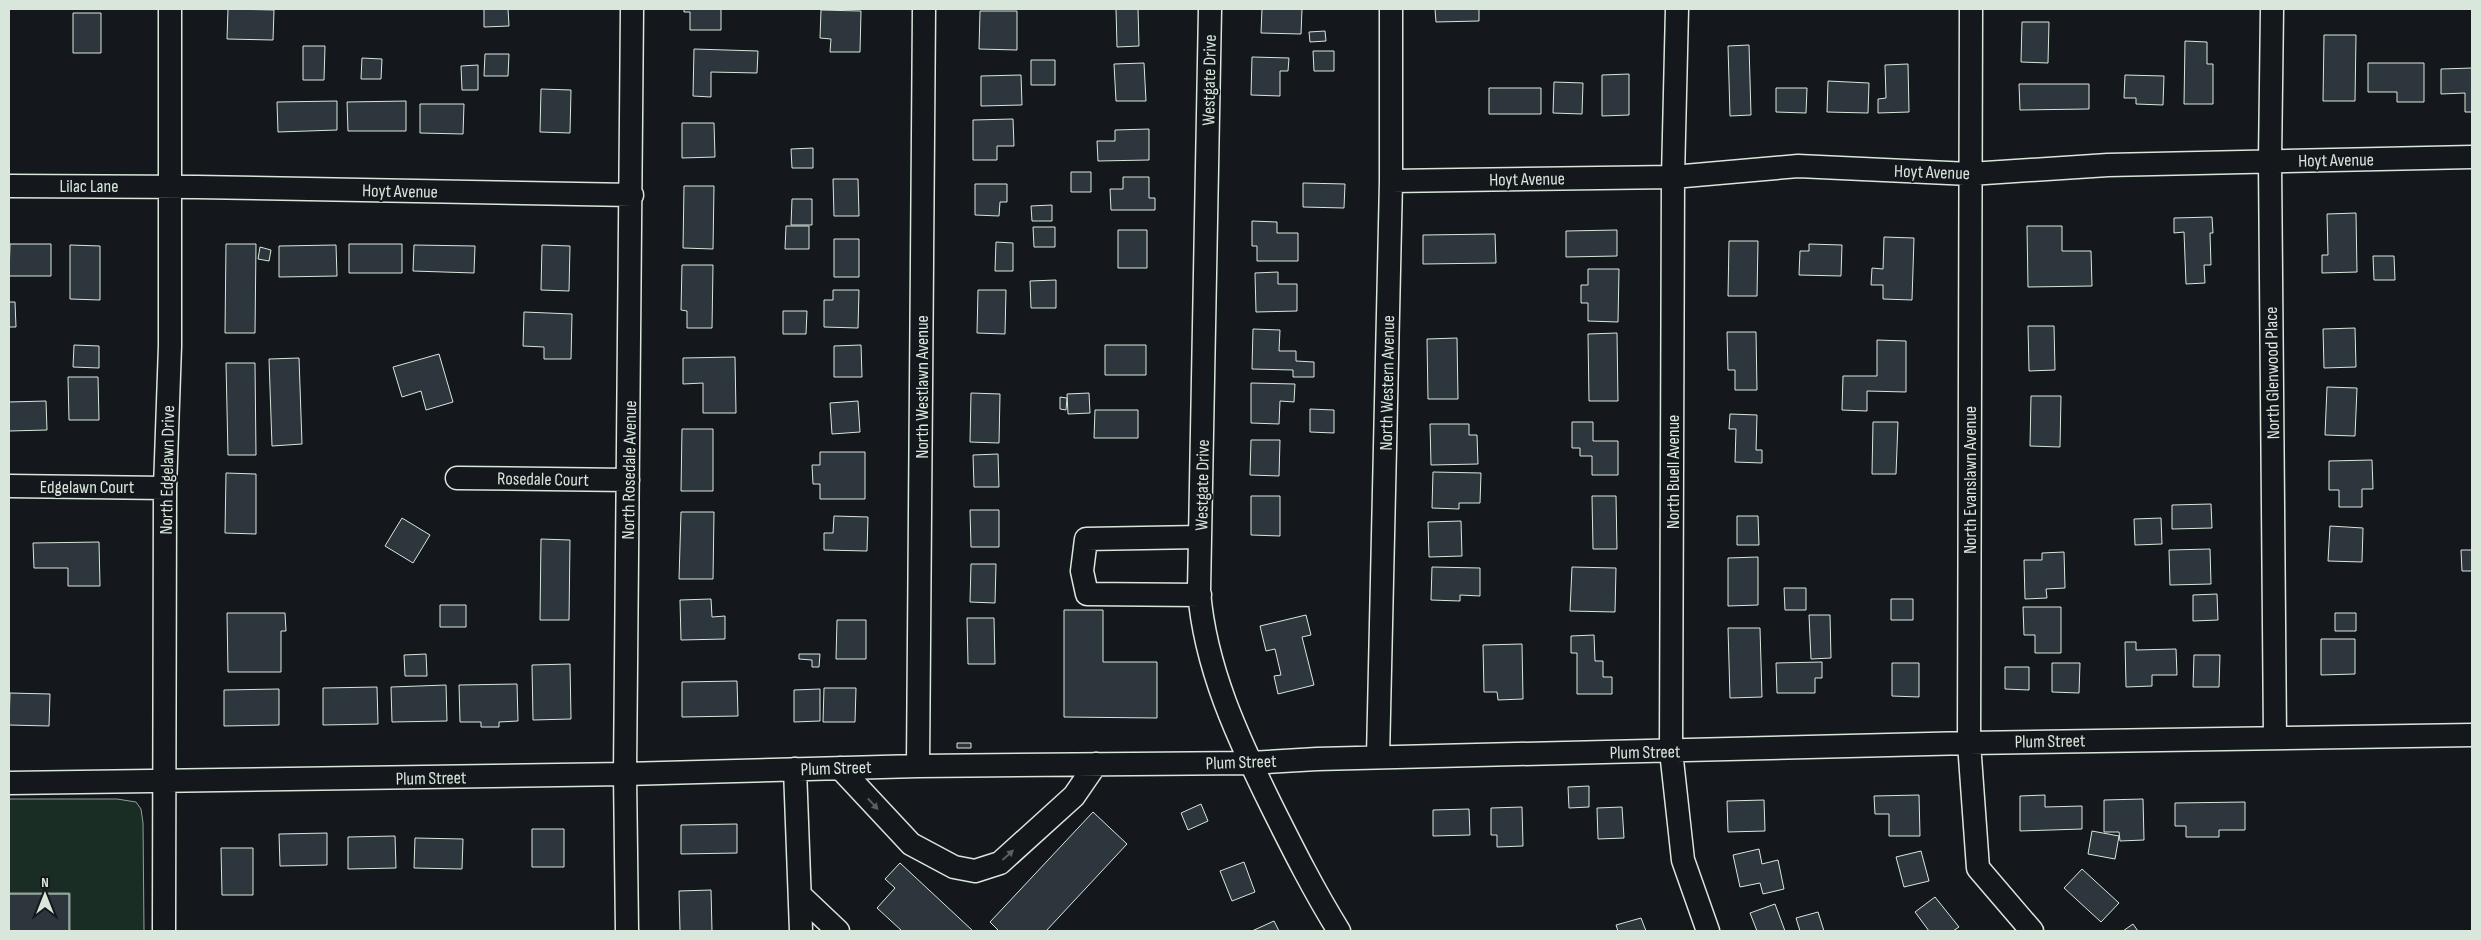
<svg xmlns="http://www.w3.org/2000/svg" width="2481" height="940" font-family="'Sofia Sans Condensed',sans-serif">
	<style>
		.green { fill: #1a2d24; stroke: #939e99 }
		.building { fill: #2c363c; stroke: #d8e6dc }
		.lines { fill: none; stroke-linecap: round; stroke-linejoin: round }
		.minor-casing { stroke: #d8e6dc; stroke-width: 25 }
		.minor { stroke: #14181c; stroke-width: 22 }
		.oneway { fill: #59605f }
		.labels { text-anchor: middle; stroke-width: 4; stroke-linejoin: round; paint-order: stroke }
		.street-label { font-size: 18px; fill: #d8e6dc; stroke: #14181c }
	</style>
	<rect width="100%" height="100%" fill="#14181c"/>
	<path class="green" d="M9,799H117L136,802L141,809L143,823L144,931H70V893H9Z"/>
	<path class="building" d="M228,9L274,10L273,40L227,39Z
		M484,9H508L509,26L484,27Z
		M684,9H721V30H690V12H684Z
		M1116,9H1138L1139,46L1117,47Z
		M1262,9H1302L1301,34L1261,33Z
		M1435,9H1479V21L1436,22Z
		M821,10L861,11L860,52H830L831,39L820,38Z
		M980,11H1017V50L979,49Z
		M73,13H101V53H73Z
		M2022,22H2049L2048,63L2021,62Z
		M1325,31L1326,41L1310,42L1309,32Z
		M2324,35H2356L2355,101H2323Z
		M2185,41L2207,42V64H2213V104H2184Z
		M1749,45L1751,115L1730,116L1728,46Z
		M303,46H325L324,80H303Z
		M694,49L758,51L757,73L711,72V97L693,96Z
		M1313,51H1334V71H1314Z
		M485,54H509L508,76H484Z
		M1252,57L1289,58L1288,71H1280V96L1251,95Z
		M362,58L382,59L381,79H361Z
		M1031,60H1055V85H1031Z
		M1144,63L1146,101H1116L1114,64Z
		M2368,63H2424V102H2397V92H2368Z
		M1908,64L1909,112L1878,113V99L1886,98L1885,65Z
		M478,65V90H462L461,66Z
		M2472,68V112H2465V93L2441,94V69Z
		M1629,74V115L1602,116V75Z
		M1021,75L1022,105L981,106V76Z
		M2125,75L2164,76L2163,105L2136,104V98H2124Z
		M1828,81L1869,83L1868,113L1827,112Z
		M1554,82L1583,83L1582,114L1553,113Z
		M2019,84H2089V109L2020,110Z
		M1489,88H1541V114H1489Z
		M1776,88H1807L1806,113L1776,112Z
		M541,89L571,90L570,133L540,132Z
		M337,101V130L278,132L277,102Z
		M406,101V131H348L347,102Z
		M420,104H464L463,134L420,133Z
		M1013,119L1014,146H997V160H973V120Z
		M682,123H714L715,157L682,158Z
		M1149,129V160L1098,161L1097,141H1115V130Z
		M813,148V168H792L791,149Z
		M1071,172H1091V192H1071Z
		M1123,177H1149V198H1155V210H1111L1110,189H1123Z
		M833,179H858L859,216H834Z
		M1303,183L1345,184L1344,208L1303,207Z
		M975,184H1007V202H1000L999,216L975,215Z
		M684,186H714L713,249L683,248Z
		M792,199H812V225H791Z
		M1052,205V221H1032L1031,206Z
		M2356,213L2357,272L2322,273V255H2328L2327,214Z
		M2212,217L2213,233H2210L2211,265H2204L2205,283L2186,284L2184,232L2174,233V218Z
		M1252,221L1277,222V233H1298V261H1257V246H1252Z
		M786,226H809V249H785Z
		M2027,226H2062V251H2091L2092,286L2028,287Z
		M1033,227H1055V247H1034Z
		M1118,230H1147V268H1118Z
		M1617,230V256L1566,257V231Z
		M1495,234L1496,263L1423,264V235Z
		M1884,237L1914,238L1912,300L1883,299V285H1871L1872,268L1883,269Z
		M834,239H859V277H834Z
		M1729,241H1758L1757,296H1728Z
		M996,242L1013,243V271H995Z
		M10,244H51V276H9Z
		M226,244H256L255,333H225Z
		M349,244H402V273H349Z
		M1809,244L1842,245L1841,276L1799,275L1800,251H1809Z
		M70,245L100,246V300L70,299Z
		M336,245L337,276L279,277V246Z
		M414,245L475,246L474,273L413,271Z
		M542,245L570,246L569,291L541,290Z
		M260,247L271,250L269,261L258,259Z
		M2373,256H2394L2395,280H2374Z
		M682,265H713L712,328H687V311L681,310Z
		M1588,269H1619L1618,322L1588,321V303H1581V285H1588Z
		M1278,272V284H1297V311L1256,312L1255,273Z
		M1056,280V308H1031L1030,281Z
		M833,290H859L858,328L824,327V300H833Z
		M978,290H1006L1005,334L977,333Z
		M9,302H15L16,327H9Z
		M783,311H807L806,334H783Z
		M524,312L572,314L571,359H544V347L523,346Z
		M2028,326H2054L2055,370L2029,371Z
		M2355,328L2356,367L2324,368L2323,329Z
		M1253,329L1280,330L1279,351H1296V361L1314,362V377H1293V370L1252,369Z
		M1727,332H1756L1757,390H1735V370H1728Z
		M1617,333L1618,401H1589L1588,334Z
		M1457,338L1458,399H1428L1427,339Z
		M1877,340L1906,341V392L1867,391V411L1842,410L1843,376H1877Z
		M74,345L99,346V368L73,367Z
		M861,345L862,377H834V346Z
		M1105,345H1146V375H1105Z
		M439,354L453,402L426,410L421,391L402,397L393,367Z
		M735,357L736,413H703V383L683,384V358Z
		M299,358L302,444L272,446L269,359Z
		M226,363H255L256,455H228Z
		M68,377H98L99,420H69Z
		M1251,383L1295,384L1294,402L1280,401L1279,424L1251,423Z
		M2327,387L2357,388L2355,436L2325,435Z
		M971,393L1000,394L999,443L970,442Z
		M1089,393L1090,413L1068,414L1067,394Z
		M2031,396H2061L2060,447L2030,446Z
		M1060,397L1067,398L1066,410L1060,409Z
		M46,401L47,430L9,431V402Z
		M858,401L860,432L832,434L830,403Z
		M1310,409L1334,410V433L1310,432Z
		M1095,410H1138V438H1094Z
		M1730,414L1757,415L1756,450H1762V463L1735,462L1736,429H1729Z
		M1572,422H1593V441H1618V475H1592V456H1580V448H1572Z
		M1873,422H1898L1896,474H1872Z
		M1430,424H1469V435H1477L1478,464L1431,465Z
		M682,429H713V491H681Z
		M1251,440H1280L1279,476L1250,475Z
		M820,452H865V499H820V484H813L812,465H820Z
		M998,454L999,487H974L973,455Z
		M2372,460L2373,489H2362V507H2339V490H2329V461Z
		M1433,472L1481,473L1480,503H1459V509L1432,508Z
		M226,473L256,474V534L225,533Z
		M1251,496H1280V536L1251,535Z
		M1592,496H1616L1617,549H1593Z
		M2211,504L2212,528L2172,529V505Z
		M970,510H999V547H971Z
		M681,512H714L713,579H679Z
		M834,516L868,517L867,551L824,550V533H833Z
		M1737,516H1758L1759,545H1737Z
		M402,518L430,535L413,563L385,546Z
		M2161,518L2162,544L2135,545L2134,519Z
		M1461,521L1462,556L1429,557L1428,522Z
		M2330,526L2363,528L2362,562L2328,561Z
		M541,539L570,540L569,620H540Z
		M99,542L100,586H68V568H34L33,543Z
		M2210,549L2211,584L2170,585L2169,550Z
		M2461,550H2472V571H2462Z
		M2064,552L2065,588L2046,589L2047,598L2025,599L2024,560H2042V553Z
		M1758,557V605L1728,606V558Z
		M971,564H996L995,603L970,602Z
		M1432,567L1480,568V596L1460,595V601L1431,600Z
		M1572,567L1616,568L1615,612L1570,611Z
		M1784,588H1806V610H1785Z
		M2217,594L2218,620L2193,621V595Z
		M711,599L712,617L725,616V639L681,640L680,600Z
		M1891,599H1913V620H1891Z
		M440,605H466V627H440Z
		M2023,607H2061V653H2035V635H2024Z
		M1064,610H1103V662H1157V718L1064,717Z
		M227,613H285L286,631H281V672H228Z
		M2335,613H2356V631H2335Z
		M1306,615L1311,635L1302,637L1314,685L1278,694L1274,676L1281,675L1275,649L1266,651L1260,626Z
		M1809,615H1830L1831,658L1811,659Z
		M967,618H994L995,664H968Z
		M837,620H866V659H836Z
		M1728,628H1760L1762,697L1730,698Z
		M1594,635L1595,661H1603V677H1612V694H1577V653H1571V636Z
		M2321,639H2355V674L2321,675Z
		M2125,642H2136V650L2176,649L2177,675H2152V686L2126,687Z
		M1522,644L1523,699L1498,700L1497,692H1484L1483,645Z
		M426,654L427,676H405L404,655Z
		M799,654H820L819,667H812V660L799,659Z
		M2194,655H2220L2219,687H2193Z
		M1822,662V678H1815V693H1777L1776,663Z
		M1892,663H1919V697L1892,696Z
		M2052,663H2080L2079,693L2052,692Z
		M570,664L571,719L533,720L532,665Z
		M2005,667H2029V690L2005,689Z
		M737,681L738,716L682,717V682Z
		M517,684L518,721L499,722V727H481V722H460L459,685Z
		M446,685L447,721L392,722L391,687Z
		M377,687L378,724L323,725V688Z
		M824,688H856L855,722H823Z
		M279,689V725L224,726V690Z
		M820,689V721L794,722V690Z
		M10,693L50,694L49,726L9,725Z
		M957,743H971V748H957Z
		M1589,786V807L1569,808L1568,787Z
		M1919,795L1920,836H1889V814H1875L1874,796Z
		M2045,795V807L2082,806V829L2020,831V796Z
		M2143,799L2144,840L2120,841L2119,832H2104V800Z
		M1764,800L1765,831L1728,832L1727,801Z
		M2245,802V830H2219V837H2186V826H2175V803Z
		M1201,804L1208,821L1188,830L1181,813Z
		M1522,807L1523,846L1497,847V835H1491V808Z
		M1622,807L1624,838L1598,839L1597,808Z
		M1469,809L1470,835L1433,836V810Z
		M1093,812L1127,844L1046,931H999L990,922Z
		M737,824V853L681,854V825Z
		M532,829H564V867H532Z
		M2092,831L2119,836L2115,859L2088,854Z
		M327,833V865L280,866L279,834Z
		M395,836L396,868L348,869V837Z
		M415,838L463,839L462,869L414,868Z
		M221,848H253V895H222Z
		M1759,849L1762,864L1778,860L1784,889L1763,894L1760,883L1740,887L1733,855Z
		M1921,851L1929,881L1904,887L1896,857Z
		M1244,862L1255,892L1232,901L1220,871Z
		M900,863L973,931H902L877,908L895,888L885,879Z
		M2082,869L2119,903L2101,922L2064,888Z
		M711,890L712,931H680L679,891Z
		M9,894H69V931H9Z
		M1935,897L1959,927L1953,931H1929L1915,912Z
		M1775,904L1785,931H1757L1750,913Z
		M1818,912L1824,931H1800L1796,918Z
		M1641,918L1646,931H1618L1616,925Z
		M1274,921L1279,931H1252Z
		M2133,924L2138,931H2123Z"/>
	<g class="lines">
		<defs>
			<path id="minor" d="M1210,9L1199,591C1205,668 1238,738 1272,807C1293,849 1314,891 1339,931
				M1677,9L1673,177L1671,751L1683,860L1708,931
				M1971,9L1969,743L1978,868L2032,931
				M2272,9L2270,161L2275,738
				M1391,181L1673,177L1798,166L1970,174L2108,165L2472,157
				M9,186L197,187L632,195
				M457,478L628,480
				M9,486L165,488
				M1200,595L1087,594L1082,571L1086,539L1200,537
				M1378,757L1391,181V9
				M918,766L924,9
				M840,768L911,844L954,867L975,871L1000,863L1074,796L1096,764
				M795,769L801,931
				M9,783L625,774L918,766L1250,763L1317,759L1969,743L2472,735
				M800,895L838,931
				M164,931L165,488L170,346V9
				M627,931L625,774L632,9"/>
		</defs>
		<use href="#minor" class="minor-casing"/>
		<use href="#minor" class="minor"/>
	</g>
	<defs><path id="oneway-solid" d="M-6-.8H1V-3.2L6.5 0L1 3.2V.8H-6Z" transform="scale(1.25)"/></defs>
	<g class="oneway">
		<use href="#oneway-solid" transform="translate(873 804) rotate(47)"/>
		<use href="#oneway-solid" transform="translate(1008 855) rotate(-42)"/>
	</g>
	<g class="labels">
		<g class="street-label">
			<text transform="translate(1209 80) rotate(-89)" y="6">Westgate Drive</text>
			<text transform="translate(2336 160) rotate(-1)" y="6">Hoyt Avenue</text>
			<text transform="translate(1932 172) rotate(2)" y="6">Hoyt Avenue</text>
			<text transform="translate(1527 179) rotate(-1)" y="6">Hoyt Avenue</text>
			<text x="89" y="192">Lilac Lane</text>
			<text transform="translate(400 191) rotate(1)" y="6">Hoyt Avenue</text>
			<text transform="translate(2272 373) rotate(-91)" y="6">North Glenwood Place</text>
			<text transform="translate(1387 383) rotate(-89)" y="6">North Western Avenue</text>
			<text transform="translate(922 387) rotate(-90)" y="6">North Westlawn Avenue</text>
			<text transform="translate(167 470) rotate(-89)" y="6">North Edgelawn Drive</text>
			<text transform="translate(629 470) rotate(-89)" y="6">North Rosedale Avenue</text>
			<text transform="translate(1673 472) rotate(-90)" y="6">North Buell Avenue</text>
			<text transform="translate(543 479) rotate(1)" y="6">Rosedale Court</text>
			<text transform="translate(1970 480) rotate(-90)" y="6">North Evanslawn Avenue</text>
			<text transform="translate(1202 485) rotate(-89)" y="6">Westgate Drive</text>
			<text x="87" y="493">Edgelawn Court</text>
			<text transform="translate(2050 741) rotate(-1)" y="6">Plum Street</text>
			<text transform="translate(1645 752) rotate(-1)" y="6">Plum Street</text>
			<text transform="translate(1241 762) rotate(-2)" y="6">Plum Street</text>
			<text transform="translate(836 768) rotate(-2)" y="6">Plum Street</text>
			<text transform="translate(431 778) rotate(-1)" y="6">Plum Street</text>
		</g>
	</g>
	<rect width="2481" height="940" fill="none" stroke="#d8e6dc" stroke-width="20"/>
	<g transform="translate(45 895)" stroke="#14181c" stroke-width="4" paint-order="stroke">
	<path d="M0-4L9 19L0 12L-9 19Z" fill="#d8e6dc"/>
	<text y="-8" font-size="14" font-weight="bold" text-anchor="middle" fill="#d8e6dc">N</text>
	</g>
</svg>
